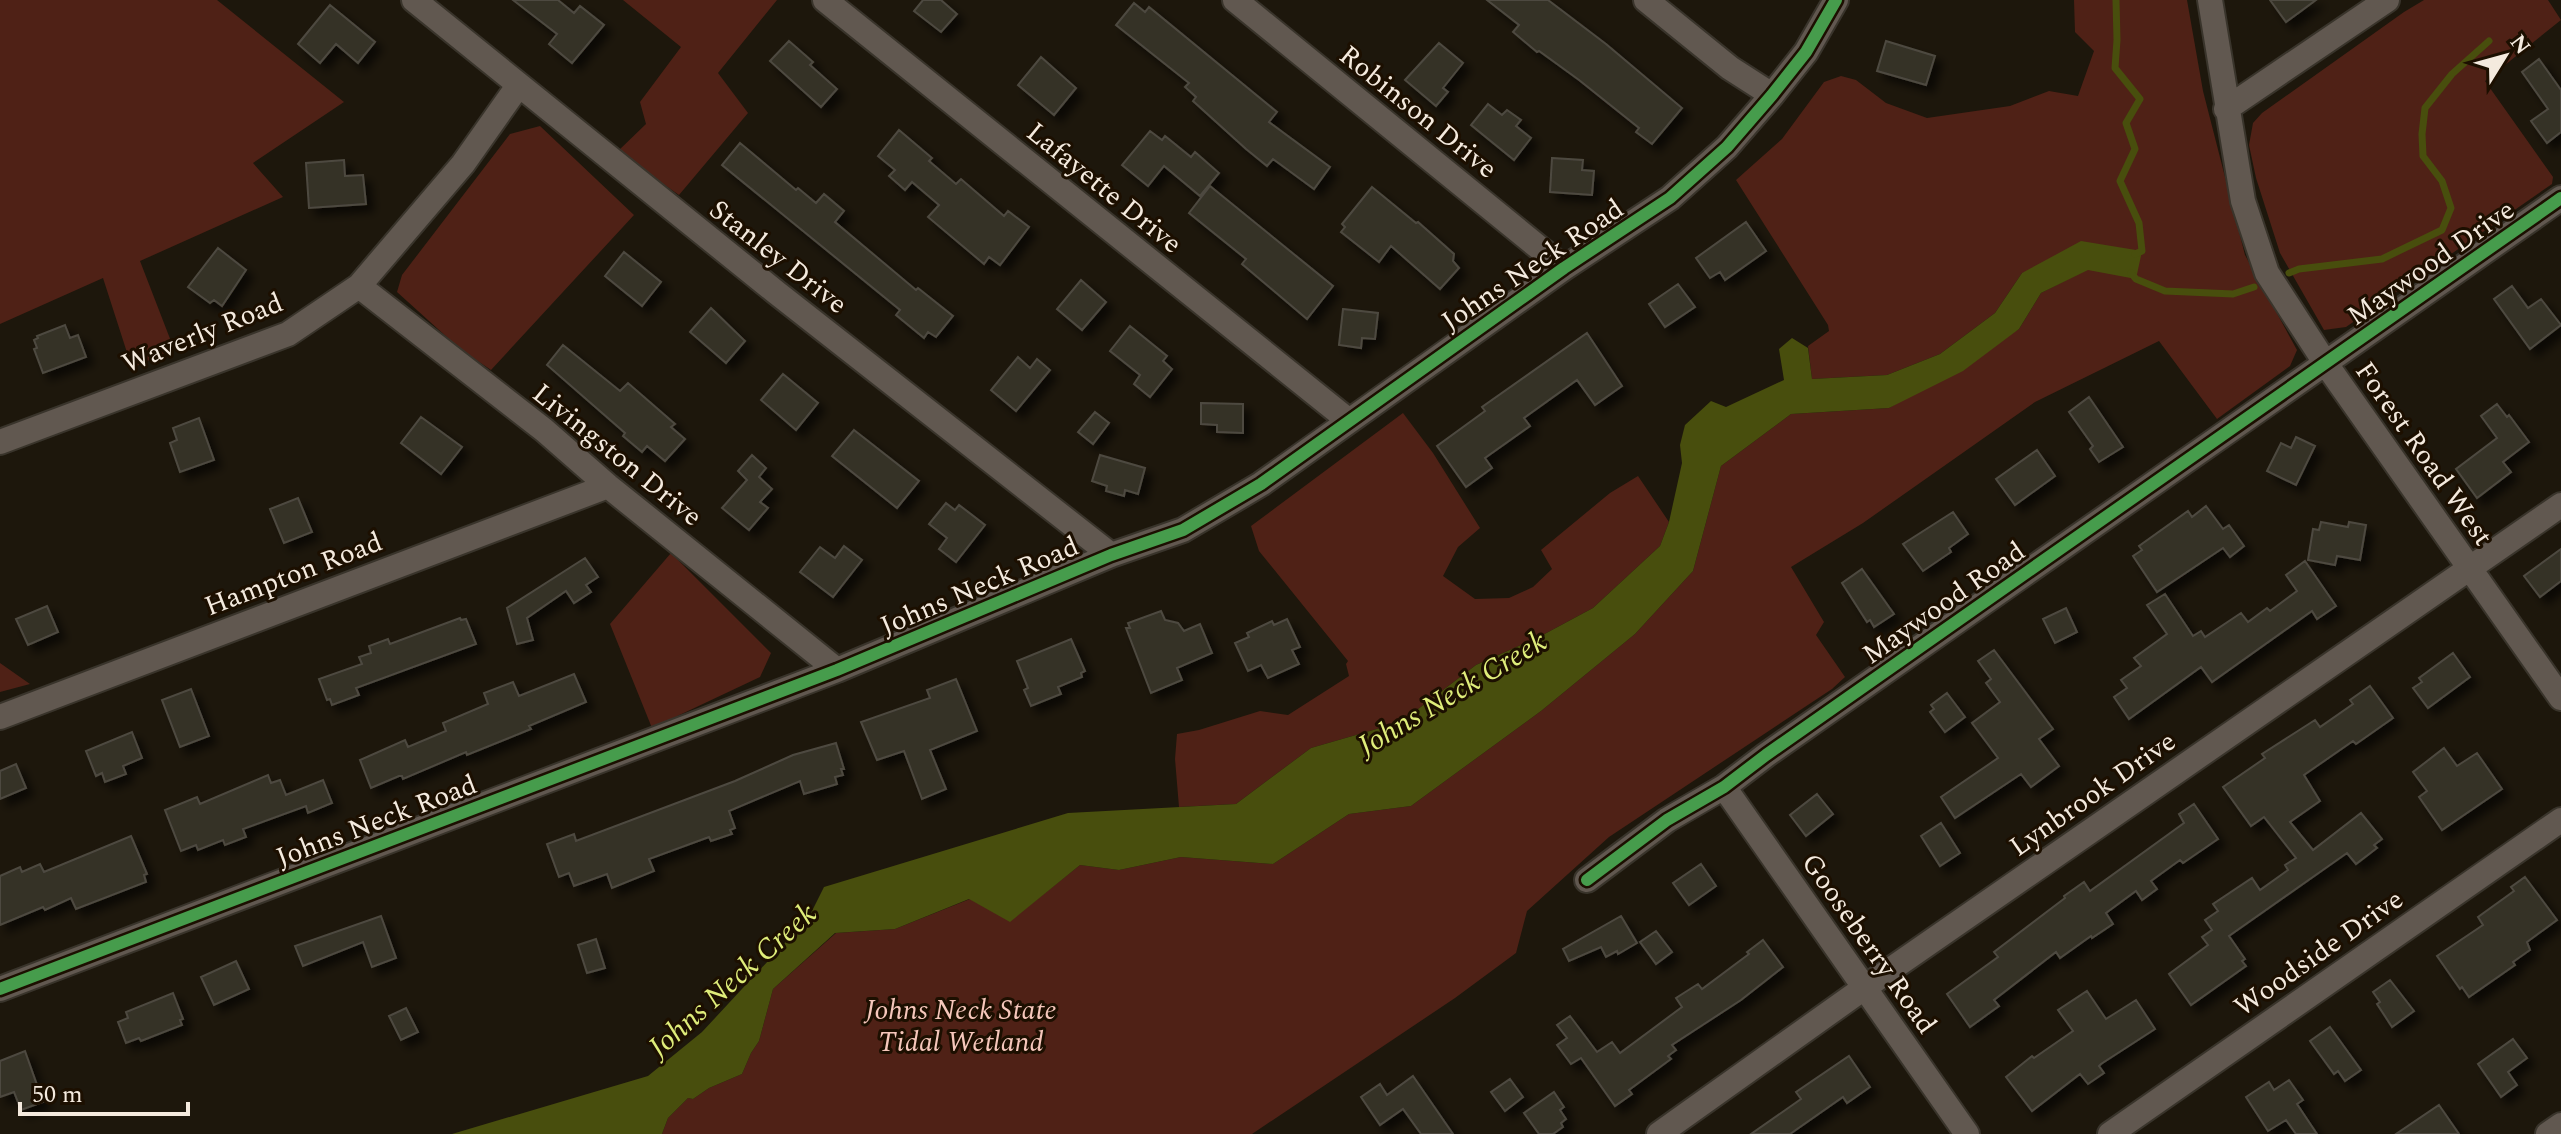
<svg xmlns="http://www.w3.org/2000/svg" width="2561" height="1134" font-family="Spectral,serif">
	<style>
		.green { fill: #4f2116 }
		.water { fill: #484e0d }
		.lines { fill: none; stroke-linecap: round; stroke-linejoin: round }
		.stream { stroke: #484e0d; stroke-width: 7 }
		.building { fill: #353128; stroke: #4e4a40; stroke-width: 2; filter: url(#shadow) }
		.minor-casing { stroke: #39342b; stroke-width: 28 }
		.minor { stroke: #615850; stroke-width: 24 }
		.cycleway-casing { stroke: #1c0f00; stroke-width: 17 }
		.cycleway { stroke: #469c4c; stroke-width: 12 }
		.labels { text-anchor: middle; stroke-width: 6; stroke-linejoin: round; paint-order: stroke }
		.street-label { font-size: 28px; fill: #f4eade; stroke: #1c0f00 }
		.park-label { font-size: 28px; font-style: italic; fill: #f6c7bb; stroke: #1c0f00 }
		.water-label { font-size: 30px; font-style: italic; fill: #dfed7a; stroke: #1c0f00 }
	</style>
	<defs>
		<filter id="shadow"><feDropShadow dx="7" dy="7" stdDeviation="4" flood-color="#0009"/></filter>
	</defs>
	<rect width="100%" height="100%" fill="#1d170c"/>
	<path class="green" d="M0,0H217L344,102L253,163L283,197L140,261L174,349L132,368L103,278L0,324Z
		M623,0H777L718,73L748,113L679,195L617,152L646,124L640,102L681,47Z
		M2074,0H2187L2203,91L2245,255L2297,350L2290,366L2217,419L2159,341L2035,402L1863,523L1791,567L1824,622L1816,635L1845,677L1832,689L1609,837L1527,911L1516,953L1455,998L1252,1134H662L668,1118L688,1098L693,1099L709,1088L742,1074L751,1053L759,1041L773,989L836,933L895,929L970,899L1010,921L1080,865L1119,870L1181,857L1273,864L1349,814L1411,806L1541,711L1635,634L1693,571L1721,466L1791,414L1889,408L2019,329L2041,293L2088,269L2142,251L2022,273L1995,313L1940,354L1887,375L1812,379L1808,346L1829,331L1828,325L1736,180L1782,139L1824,82L1841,76L1856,80L1886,103L1927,118L2010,106L2049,91L2078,96L2094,51L2075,32Z
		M2424,0H2548L2561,20L2485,81L2553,177L2552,184L2346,327L2324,330L2280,253L2256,178L2249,145L2253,123L2262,113L2404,12Z
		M540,126L634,215L491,370L460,349L397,292L402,275L510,134Z
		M1403,413L1433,453L1480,528L1458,547L1443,576L1475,599L1509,598L1533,587L1552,569L1541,550L1610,493L1638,476L1669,522L1660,546L1593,608L1539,637L1476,665L1401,722L1311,748L1236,804L1179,807L1175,759L1177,734L1199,730L1260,711L1288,715L1349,676L1346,664L1348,661L1259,551L1251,526Z
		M671,553L771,653L760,677L652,728L610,624Z
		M0,663L30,684L0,692Z"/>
	<path class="water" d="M2081,241L2142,251L2136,279L2088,270L2041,293L2019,329L1963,371L1889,408L1791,414L1721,466L1693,571L1635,634L1541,711L1411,806L1349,814L1273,864L1181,857L1119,870L1080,865L1010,922L969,899L895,929L835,933L773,989L759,1041L751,1053L742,1074L709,1088L693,1099L688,1098L668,1118L662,1134H452L648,1076L702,1032L809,917L824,887L1068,813L1236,804L1311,748L1401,722L1476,665L1539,637L1593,608L1660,546L1669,522L1682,463L1680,445L1685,425L1711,401L1726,407L1784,380L1779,349L1792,338L1808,348L1812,379L1887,375L1940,354L1995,313L2022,273Z"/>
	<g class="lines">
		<path class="stream" d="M2116,0L2117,40L2115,68L2140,99L2126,123L2135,149L2120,181L2139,223L2142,251L2135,254
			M2131,273L2136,279L2165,291L2233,294L2254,287
			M2289,273L2299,269L2382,259L2442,230L2451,208L2442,181L2423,156L2422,134L2425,108L2452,74L2489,41"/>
	</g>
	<path class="building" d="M513,0H558L574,13L580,6L604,25L572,63L549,44L557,34Z
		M923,0H941L957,14L941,32L914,11Z
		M1487,0H1548L1606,44L1682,108L1652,144L1636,132L1639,128L1579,80L1539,51L1537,52L1513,32L1519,25Z
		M2270,0H2316L2286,22Z
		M1134,3L1145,12L1149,7L1277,112L1269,122L1330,167L1314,189L1273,159L1267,166L1246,149L1193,101L1196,97L1185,87L1189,83L1116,25Z
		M330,5L375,42L358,63L336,44L320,63L298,44Z
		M789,41L813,62L810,65L837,89L821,107L770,61Z
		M1886,41L1935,56L1926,85L1877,71Z
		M1439,43L1463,63L1443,88L1448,92L1436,106L1405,80Z
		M1041,57L1076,88L1054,115L1018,85Z
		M2539,59L2561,90V132L2547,143L2531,121L2548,109L2522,72Z
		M1488,104L1502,115L1507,110L1521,120L1516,126L1531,138L1514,160L1471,125Z
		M899,130L932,158L929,161L956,184L961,179L1004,216L1008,211L1029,227L1000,265L989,257L984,264L928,217L939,205L912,182L905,190L889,176L895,170L878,156Z
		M1150,131L1162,140L1165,136L1191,157L1195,152L1219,173L1200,196L1164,166L1148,186L1122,165Z
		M740,143L796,190L798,188L816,203L824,194L844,211L835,222L916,290L918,288L953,316L936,337L928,332L924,338L896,315L900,310L722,165Z
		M1552,158L1583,160L1582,170L1594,171L1592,195L1550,192Z
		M344,160L345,176L363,175L366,204L309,208L306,163Z
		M1210,186L1333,286L1307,319L1242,264L1246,259L1189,213Z
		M1372,187L1416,223L1418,222L1454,254L1453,261L1459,268L1440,289L1391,246L1379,262L1341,232L1345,227L1342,224Z
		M1746,222L1766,251L1725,280L1720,272L1710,278L1696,258Z
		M218,248L246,270L222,306L214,300L210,303L188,287Z
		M624,252L661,282L642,306L605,276Z
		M1081,280L1106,302L1082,330L1057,309Z
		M1678,284L1695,307L1665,327L1649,304Z
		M2512,286L2528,308L2541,299L2561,325L2530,349L2494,299Z
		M711,308L745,341L726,363L690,332Z
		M1343,309L1378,313L1375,339L1362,338L1361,348L1339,345Z
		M65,325L70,338L78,335L86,357L43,373L34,349L37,348L34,340L38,338L37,336Z
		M1130,326L1167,356L1163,361L1172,369L1150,397L1134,384L1140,375L1110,351Z
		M1587,333L1622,386L1595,405L1577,380L1524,418L1530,426L1485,458L1492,468L1466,487L1437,446L1485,411L1482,407Z
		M563,345L620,391L628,383L675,424L671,427L685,439L665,461L647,446L642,452L623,436L625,433L547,365Z
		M1018,357L1030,368L1037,359L1050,370L1016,411L991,390Z
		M783,374L818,403L796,430L761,400Z
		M2089,397L2123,447L2099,462L2090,449L2093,446L2069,412Z
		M1201,403L1243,404V433L1217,432V425L1201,424Z
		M2497,404L2507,417L2509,415L2529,442L2503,462L2511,472L2477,498L2456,469L2497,438L2481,416Z
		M1095,412L1109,423L1093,444L1078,432Z
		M421,417L462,447L441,474L401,443Z
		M199,418L214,460L180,472L170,443L177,440L173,428Z
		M854,430L919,481L897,508L832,456Z
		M2296,437L2315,446L2296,485L2267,471L2281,443L2291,448Z
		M2037,450L2055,476L2015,505L1996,479Z
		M752,455L766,468L759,477L772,489L760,502L768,508L749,530L722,508L747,480L738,471Z
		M1100,455L1145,468L1138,494L1125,490L1124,496L1106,491L1107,486L1092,481Z
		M298,498L312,532L284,543L270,509Z
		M946,503L955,510L959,505L985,525L956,562L939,549L947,538L929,524Z
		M2206,506L2223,529L2229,525L2244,546L2230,557L2223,548L2157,592L2133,556L2142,550L2139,546L2188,511L2192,517Z
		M1953,512L1968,534L1949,548L1951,552L1923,571L1903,544Z
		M2321,522L2348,527L2349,522L2366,525L2360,560L2337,556L2335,565L2308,560L2313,529L2319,530Z
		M844,546L862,560L833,597L800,572L820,547L835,558Z
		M2561,549V581L2540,597L2524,576Z
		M585,558L598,577L586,585L591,592L574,603L566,591L527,618L533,640L517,644L507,608Z
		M2305,561L2336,606L2317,619L2312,611L2212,682L2201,667L2129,719L2114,697L2127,688L2121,680L2141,666L2134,658L2167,634L2147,605L2165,594L2193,636L2201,631L2205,637L2241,613L2248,622L2267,608L2270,611L2297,591L2286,575Z
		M1862,569L1894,614L1874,627L1870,620L1867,622L1842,583Z
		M47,606L58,632L28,645L16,619Z
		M2066,608L2077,632L2055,643L2043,619Z
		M1161,611L1165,620L1178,623L1184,631L1200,624L1212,653L1177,668L1182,680L1151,693L1126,628H1130L1128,623Z
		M460,618L461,620L466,619L476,644L356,688L359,695L332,705L330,699L327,700L319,679L362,664L359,657L371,653L369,646L388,639L390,644Z
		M1287,619L1300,647L1292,650L1299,664L1268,678L1261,665L1248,671L1235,643L1249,637L1247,633L1272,621L1274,625Z
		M1071,639L1085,671L1081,673L1082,677L1058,687L1061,694L1031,706L1024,690L1028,688L1017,661Z
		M1994,650L2053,729L2039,739L2059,766L2031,787L2021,774L1955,818L1941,797L1998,758L1972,723L2000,702L1986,683L1991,679L1978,661Z
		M2453,653L2470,677L2428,708L2413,688L2422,682L2419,678Z
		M574,674L586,702L529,726L531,729L467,755L466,752L403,779L402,776H399L371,788L360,760L405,740L408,747L446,731L443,723L488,704L484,693L513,682L519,696Z
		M956,679L977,731L930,750L946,789L922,799L904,751L877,760L861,722L930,698L927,690Z
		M2370,686L2393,718L2356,744L2353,741L2304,775L2320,801L2290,822L2313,850L2361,813L2382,839L2374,845L2377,848L2356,864L2347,853L2229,936L2245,959L2242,961L2246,966L2191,1005L2169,974L2208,945L2202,937L2212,930L2205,920L2218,911L2213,904L2252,878L2260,890L2288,870L2285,865L2296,858L2264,817L2251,826L2223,787L2265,758L2262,754L2315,720L2320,727L2353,704L2350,700Z
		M191,689L209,736L180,747L162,700Z
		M1947,693L1965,717L1945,732L1930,712L1934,709L1931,705Z
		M132,732L142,758L123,766L126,774L105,782L102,773L96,776L86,751Z
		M836,743L844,769H841L843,775L835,777L837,784L804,794L800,781L729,811L735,828L730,830L732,834L711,841L709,837L649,859L654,871L612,888L607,874L574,886L569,873L559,877L547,844L574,834L576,841L735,781L793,755Z
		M2444,748L2457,766L2477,753L2502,789L2442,830L2419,797L2427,791L2413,772Z
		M16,764L26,788L0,799V771Z
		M268,775L271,783L280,780L286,795L323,780L332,803L308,813L306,806L243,829L246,837L225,845L223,840L198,850L196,845L181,851L165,810L197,797L200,804Z
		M1817,794L1833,814L1806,836L1790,815Z
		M2194,804L2218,839L2183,863L2180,860L2151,881L2157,889L2142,900L2136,891L2106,913L2113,924L2092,938L2091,936L2060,958L2056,952L1994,1000L1999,1006L1970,1027L1947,994L1998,957L1994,952L2065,898L2064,896L2084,882L2090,891L2184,823L2179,814Z
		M1941,823L1960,853L1940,866L1921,836Z
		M131,836L147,874L144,875L146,882L76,909L71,898L45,910L43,907L0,925V876L20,867L22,872L40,864L44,872Z
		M1701,864L1716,886L1689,905L1673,883Z
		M2525,877L2557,920L2527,942L2530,950L2513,962L2515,965L2469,997L2462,987L2460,989L2437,956L2483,925L2478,917L2514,891L2511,887Z
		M381,916L396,958L372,967L363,942L303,966L295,946Z
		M1621,916L1637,943L1618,954L1617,951L1606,957L1601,947L1569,961L1563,949Z
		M1656,931L1672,952L1656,964L1640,942Z
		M596,939L605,968L587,973L578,945Z
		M1763,940L1783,967L1741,1000L1672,1045L1676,1050L1668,1056L1671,1059L1629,1090L1632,1094L1615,1106L1581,1058L1571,1064L1557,1045L1567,1038L1557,1025L1570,1016L1597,1052L1612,1042L1620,1053L1682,1007L1676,998L1698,984L1702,989L1749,954L1747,952Z
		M236,961L249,989L214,1005L201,977Z
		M2390,980L2414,1011L2392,1027L2377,1004L2380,1002L2373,992Z
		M2087,991L2106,1019L2136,1000L2155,1029L2101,1064L2099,1066L2104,1073L2088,1084L2080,1074L2032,1111L2006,1077L2032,1056L2034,1058L2073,1031L2058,1010Z
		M173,993L183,1019L180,1020L182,1025L141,1041L139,1038L126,1043L118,1022L128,1018L126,1012Z
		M406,1008L418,1032L401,1040L389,1016Z
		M2330,1027L2361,1070L2345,1081L2338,1071L2334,1074L2310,1041Z
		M2513,1039L2527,1058L2508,1072L2517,1085L2501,1097L2478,1064Z
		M25,1051L43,1102L21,1110L14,1092L0,1097V1061Z
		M1849,1056L1870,1087L1847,1103L1843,1097L1790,1134H1751L1801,1099L1796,1092Z
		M1413,1076L1453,1134H1421L1403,1109L1380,1125L1361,1097L1380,1084L1387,1095Z
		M1510,1079L1523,1097L1505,1111L1491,1092Z
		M2289,1080L2303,1100L2297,1104L2317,1134H2296L2286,1120L2268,1131L2246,1097L2269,1082L2274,1090Z
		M1554,1092L1564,1107L1560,1110L1566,1119L1561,1123L1563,1127L1553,1134H1539L1524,1113Z
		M2439,1105L2459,1134H2396Z"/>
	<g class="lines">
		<defs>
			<path id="minor" d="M414,0L777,293L1111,555
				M825,0L1348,420
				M1235,0L1564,268
				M1646,0L1730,68L1772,95
				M2210,0L2243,201L2267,273L2326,364L2561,698
				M2226,109L2387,0
				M359,286L544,430L608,486L837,670
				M0,442L288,334L359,286L463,164L518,86
				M0,717L608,486
				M1724,787L1967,1134
				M1587,880L1667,820L1724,787L1766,755L2561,198
				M0,989L837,670L1111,555L1183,530L1261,484L1564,268L1670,198L1727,147L1772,95L1806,52L1836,0
				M1659,1134L1864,988L2561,505
				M2110,1134L2561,820
				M2548,1134L2561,1125"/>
		</defs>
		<use href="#minor" class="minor-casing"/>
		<use href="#minor" class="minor"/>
		<defs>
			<path id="cycleway" d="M1587,880L1667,820L1724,787L1766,755L2561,198
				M0,989L837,670L1111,555L1183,530L1261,484L1564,268L1670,198L1727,147L1772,95L1806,52L1836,0"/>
		</defs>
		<use href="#cycleway" class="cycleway-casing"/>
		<use href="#cycleway" class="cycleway"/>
	</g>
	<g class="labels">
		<g class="street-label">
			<text transform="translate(1419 111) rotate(39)" y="10">Robinson Drive</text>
			<text transform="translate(1105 187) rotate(39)" y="10">Lafayette Drive</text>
			<text transform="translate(779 256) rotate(38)" y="10">Stanley Drive</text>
			<text transform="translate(2430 262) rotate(-35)" y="10">Maywood Drive</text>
			<text transform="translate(1532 264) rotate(-34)" y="10">Johns Neck Road</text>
			<text transform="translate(202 332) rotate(-22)" y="10">Waverly Road</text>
			<text transform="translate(2425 453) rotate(55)" y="10">Forest Road West</text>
			<text transform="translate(618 454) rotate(39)" y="10">Livingston Drive</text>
			<text transform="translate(293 573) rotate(-21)" y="10">Hampton Road</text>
			<text transform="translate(979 585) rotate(-23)" y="10">Johns Neck Road</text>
			<text transform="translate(1943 602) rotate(-35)" y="10">Maywood Road</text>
			<text transform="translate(2092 793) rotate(-35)" y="10">Lynbrook Drive</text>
			<text transform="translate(376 820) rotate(-21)" y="10">Johns Neck Road</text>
			<text transform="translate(1870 943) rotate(55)" y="10">Gooseberry Road</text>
			<text transform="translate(2318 952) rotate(-35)" y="10">Woodside Drive</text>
		</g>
		<g class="park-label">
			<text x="961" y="1019">Johns Neck State<tspan x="961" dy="32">Tidal Wetland</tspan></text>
		</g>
		<g class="water-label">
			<text transform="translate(1452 693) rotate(-31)" y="10">Johns Neck Creek</text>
			<text transform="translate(732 980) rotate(-42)" y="10">Johns Neck Creek</text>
		</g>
	</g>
	<g transform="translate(2505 56) rotate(53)" stroke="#1c0f00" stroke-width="6" paint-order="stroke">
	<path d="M0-6L14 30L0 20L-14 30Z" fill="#f4eade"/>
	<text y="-12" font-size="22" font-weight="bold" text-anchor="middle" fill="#f4eade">N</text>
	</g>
	<path d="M20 1102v12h168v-12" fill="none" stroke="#f4eade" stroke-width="4"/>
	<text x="32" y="1102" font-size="24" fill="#f4eade" stroke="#1c0f00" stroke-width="6" paint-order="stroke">50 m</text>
</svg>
